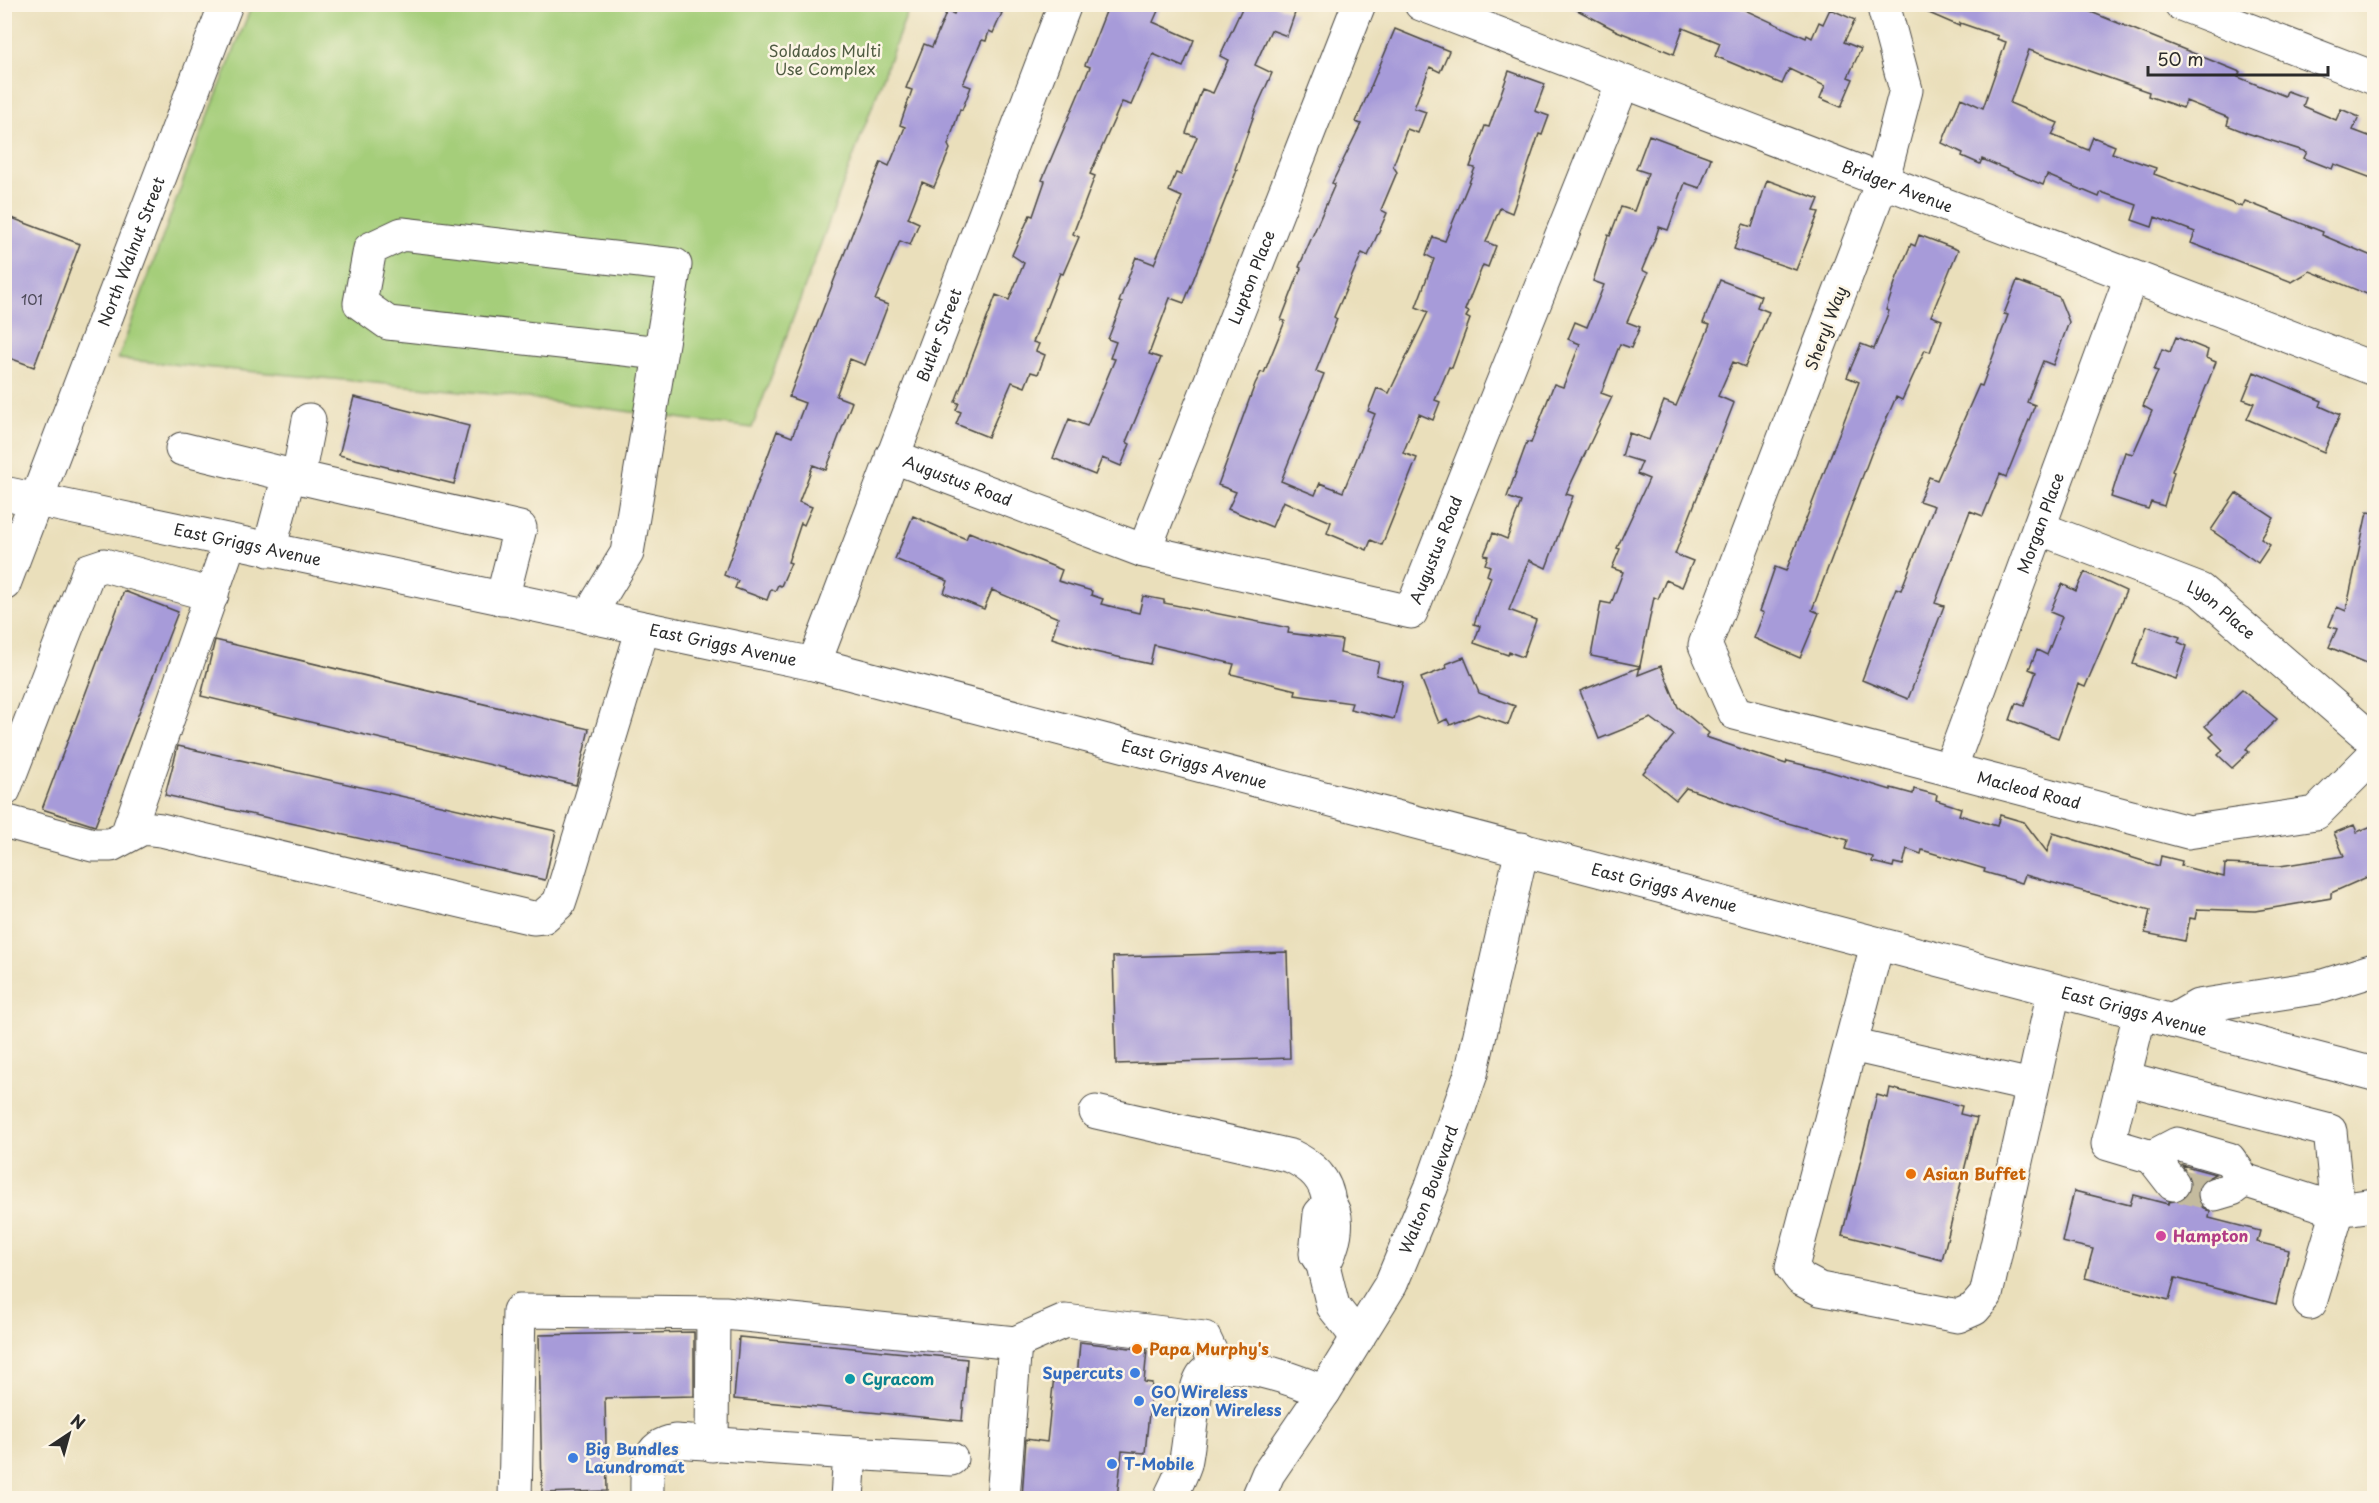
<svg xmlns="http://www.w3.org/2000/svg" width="2379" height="1503" font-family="'Playpen Sans',sans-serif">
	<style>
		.green { fill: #a5ce7a; stroke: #687c52; stroke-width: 1.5 }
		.building { fill: #a79bd9 }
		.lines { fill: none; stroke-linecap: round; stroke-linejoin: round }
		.minor-tunnel { stroke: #c4bb9e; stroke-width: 33; stroke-dasharray: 33 16; stroke-linecap: butt }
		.minor-casing { stroke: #484641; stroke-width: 35 }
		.minor { stroke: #fff; stroke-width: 33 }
		.food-dot { fill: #e8710a; stroke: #fcf5e5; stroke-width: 2 }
		.hotel-dot { fill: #d1479c; stroke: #fcf5e5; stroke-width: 2 }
		.shop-dot { fill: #3f7fe0; stroke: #fcf5e5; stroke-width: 2 }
		.culture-dot { fill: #0f9aa8; stroke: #fcf5e5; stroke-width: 2 }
		.labels { text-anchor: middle; stroke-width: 5; stroke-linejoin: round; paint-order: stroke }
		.number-label { font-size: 14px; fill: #4a4756 }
		.park-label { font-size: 16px; fill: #505c43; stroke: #fcf5e5 }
		.street-label { font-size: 16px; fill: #2b2b2b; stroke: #fcf5e5 }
		.food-label { font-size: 16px; font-weight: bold; fill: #c56008; stroke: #fcf5e5; text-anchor: start }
		.hotel-label { font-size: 16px; font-weight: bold; fill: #b23c85; stroke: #fcf5e5; text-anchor: start }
		.shop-label { font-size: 16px; font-weight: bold; fill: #366cbe; stroke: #fcf5e5; text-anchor: start }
		.culture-label { font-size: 16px; font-weight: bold; fill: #0d838f; stroke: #fcf5e5; text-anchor: start }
	</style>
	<rect width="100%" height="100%" fill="#fcf5e5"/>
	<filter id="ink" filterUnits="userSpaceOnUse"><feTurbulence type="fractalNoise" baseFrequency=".0167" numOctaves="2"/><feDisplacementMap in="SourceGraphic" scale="12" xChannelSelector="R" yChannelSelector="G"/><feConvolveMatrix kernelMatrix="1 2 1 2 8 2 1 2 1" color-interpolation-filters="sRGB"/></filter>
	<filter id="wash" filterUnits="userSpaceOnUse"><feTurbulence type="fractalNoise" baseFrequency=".008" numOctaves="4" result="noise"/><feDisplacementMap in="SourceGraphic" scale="24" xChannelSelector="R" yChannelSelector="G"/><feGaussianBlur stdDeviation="1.35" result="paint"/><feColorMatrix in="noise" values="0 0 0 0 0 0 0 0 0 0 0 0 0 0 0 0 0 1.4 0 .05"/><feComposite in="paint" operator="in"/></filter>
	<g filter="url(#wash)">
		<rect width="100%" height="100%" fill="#eadfbb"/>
		<path class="green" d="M252,5H910L752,428L504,395L118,359L189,165Z"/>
		<g id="blocks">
			<path class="building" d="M958,4H980L1002,13L993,33L989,31L986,41L982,40L963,84L971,87L962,110L960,109L948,145L950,149L934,187L922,182L908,218L919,223L910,245L900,241L875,300L888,305L865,365L850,359L836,396L852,402L826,470L813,465L799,502L812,507L804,525L801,523L788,562L791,563L781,586L778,585L775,591L771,589L767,600L735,588L738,581L724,575L777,431L792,437L805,403L789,397L865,200L881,162L889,166L905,127L900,125L912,90L906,88L924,44L932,47L947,11L954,14Z
				M1109,4H1161L1153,22L1194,40L1183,67L1153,54L1131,105L1122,102L1090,174L1095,176L1073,234L1079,237L1063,274L1060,273L1033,342L1039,344L1036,351L1045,355L1038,374L1031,372L1025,387L1012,382L988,437L956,424L961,412L956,410L959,403L955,402L996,295L1009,300L1024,263L1012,255L1030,215L1033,216L1045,181L1042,180L1090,67L1085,65Z
				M1244,4H1273L1295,13L1287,36L1271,30L1255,65L1272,73L1256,109L1235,169L1237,170L1184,303L1170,298L1149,354L1161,358L1126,442L1130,444L1121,466L1102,458L1095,475L1053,458L1069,419L1087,426L1115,359L1110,358L1116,342L1108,339L1122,303L1119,302L1136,257L1154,264L1182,197L1169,191L1176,173L1181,175L1197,137L1186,133L1202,89L1213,93L1228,60L1220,56Z
				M1566,4H1732L1806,38L1807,35L1812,38L1819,22L1823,24L1830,9L1855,20L1844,42L1861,49L1848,77L1853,79L1841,107L1820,98L1825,86L1789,69L1782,84L1715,56L1720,43L1683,28L1674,54L1617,31Z
				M1908,4H2071L2240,72L2238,77L2285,96L2287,91L2306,98L2303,106L2336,120L2341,109L2359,117L2353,130L2374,138V179L2334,164L2332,169L2304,158L2307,152L2247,133L2227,125L2229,118L2186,101L2183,108L2148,96L2149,92L2029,50L2010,103L2058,123L2052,135L2088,150L2093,137L2115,146L2112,153L2156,168L2154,174L2242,207L2245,201L2323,232L2322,235L2374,257V297L2310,271L2292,282L2191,243L2195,232L2155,217L2152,227L2132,220L2137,205L2101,192L2099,197L2047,175L2043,185L1982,159L1980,164L1962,156L1963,153L1942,143L1961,98L1983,108L2006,42L1997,39L1998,36L1960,23L1959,26Z
				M1395,29L1449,51L1440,72L1430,67L1414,108L1426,112L1418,133L1407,129L1393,166L1397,172L1381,210L1387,213L1368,256L1362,253L1334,317L1337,319L1316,371L1324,374L1281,481L1315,495L1320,483L1343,492L1375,414L1368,411L1377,388L1389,393L1428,312L1416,307L1434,259L1426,255L1433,237L1445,241L1475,168L1470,167L1485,126L1489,127L1509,71L1545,84L1535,111L1549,116L1542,135L1539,134L1512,213L1500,208L1486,242L1496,246L1488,267L1483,265L1465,310L1469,312L1466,317L1470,319L1452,368L1449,367L1435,400L1440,402L1433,420L1419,414L1403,453L1417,458L1382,545L1371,540L1367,550L1327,533L1331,522L1283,501L1272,527L1228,509L1236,492L1218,485L1255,384L1261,372L1264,373L1285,321L1281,320L1301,268L1299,267L1335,184L1332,183L1361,124L1356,122Z
				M1649,135L1711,158L1700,188L1685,183L1668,230L1659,227L1656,236L1642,270L1648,273L1627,322L1640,327L1631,348L1620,344L1601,393L1612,397L1566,494L1573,496L1546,568L1529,560L1509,610L1536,620L1523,657L1509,652L1508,655L1474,643L1480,626L1474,624L1491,577L1487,575L1490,566L1485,564L1488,556L1484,555L1493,533L1507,539L1521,502L1507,497L1527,442L1531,443L1554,384L1563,387L1580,344L1568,339L1575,322L1587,327L1604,285L1593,281L1608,235L1610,236L1621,207L1634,211L1648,173L1636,169Z
				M1767,180L1819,199L1814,211L1819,212L1796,270L1734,249L1743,224L1752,227Z
				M4,215L80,244L34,367L4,356Z
				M1919,235L1958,250L1931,316L1942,320L1930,352L1925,350L1902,400L1896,397L1871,454L1812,610L1819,613L1800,658L1754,638L1764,613L1760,611L1775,567L1786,571L1859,382L1847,377L1861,344L1874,349L1889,311L1886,310L1897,277L1911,244L1915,246Z
				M1720,280L1761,296L1757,307L1769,312L1745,367L1733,362L1718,396L1734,403L1675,554L1693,561L1682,587L1666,580L1658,599L1654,597L1640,666L1591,656L1601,602L1611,604L1623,572L1612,568L1620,549L1617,548L1649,479L1637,474L1642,462L1622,456L1629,433L1649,440L1664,401L1676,406L1710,325L1703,323Z
				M2017,281L2059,297L2069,322L2053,365L2043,361L2027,402L2035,405L2006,477L2000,474L1983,516L1970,511L1935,603L1944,606L1908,699L1862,680L1896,588L1901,590L1934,506L1919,501L1929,477L1937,480L1979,385L1982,386L2008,315L2004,314Z
				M2176,337L2208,350L2206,358L2216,362L2172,471L2174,472L2164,506L2151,502L2148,509L2111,497L2125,452L2133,454L2152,411L2143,406L2158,371L2154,370L2162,349L2170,352Z
				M2254,372L2322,401L2320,406L2340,415L2324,452L2247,419L2254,403L2243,399Z
				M354,397L469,426L454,484L339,455Z
				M2236,493L2274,518L2261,539L2270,545L2258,563L2211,530Z
				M2367,512L2374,513V666L2329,647L2337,629L2329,626L2337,607L2346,611Z
				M913,516L966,539L969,532L1062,570L1058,581L1092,591L1091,595L1103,599L1101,604L1139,613L1143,596L1164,600V603L1289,628L1288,633L1342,640L1340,653L1379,662L1376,675L1403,682L1394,719L1350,709L1352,703L1295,695L1296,690L1231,674L1234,664L1154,645L1150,664L1095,652L1052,638L1058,618L992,590L984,609L944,593L948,581L895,559Z
				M2085,572L2126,591L2085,687L2078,684L2058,738L2010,720L2016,703L2024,706L2036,672L2029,669L2037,650L2047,655L2062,617L2050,612L2062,584L2076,591Z
				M124,591L178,612L95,826L42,809Z
				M2147,626L2180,637L2178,642L2187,646L2176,679L2133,664Z
				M215,640L589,729L576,785L201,696Z
				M1464,657L1479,693L1515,706L1508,725L1478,714L1450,725L1447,719L1439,723L1421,678L1447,668L1446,664Z
				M1661,666L1678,707L1709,733L1706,737L1786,764L1787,761L1828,771L1891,790V788L1913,794L1914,789L1937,795L1936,800L1961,808L1959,815L1997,826L2000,815L2024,822L2047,852L2053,833L2159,866L2161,856L2182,861L2181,866L2224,877L2225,864L2280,866L2344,856L2334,833L2354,825L2357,832L2374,825V874L2331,893V898L2255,911L2197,909L2195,919L2190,918L2185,941L2145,933L2150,910L2025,875L2022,883L1984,872L1985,869L1922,850L1921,854L1907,849L1903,865L1894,863L1893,867L1872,862L1873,857L1845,849L1848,840L1770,818L1686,788L1676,800L1643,773L1674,735L1651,718L1599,739L1580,691L1640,667L1638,675Z
				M2242,690L2277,719L2246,749L2249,752L2232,768L2218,755L2223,750L2210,737L2213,734L2205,726Z
				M178,746L556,831L545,880L165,795Z
				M1287,952L1290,1058L1116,1064L1113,957Z
				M1890,1088L1962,1106L1960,1114L1977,1118L1942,1260L1842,1235L1877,1095L1888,1098Z
				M2182,1165L2215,1174L2202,1181L2197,1190V1200L2202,1207L2210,1212L2209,1218L2260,1231L2257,1242L2289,1250L2276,1304L2175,1278L2169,1300L2085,1278L2093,1249L2062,1242L2074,1191L2130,1205L2133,1195L2168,1204L2169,1202L2184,1199L2191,1190V1181Z
				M694,1332V1396L605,1398L607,1491L542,1493L539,1335Z
				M739,1337L967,1359L962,1421L734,1399Z
				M1080,1342L1147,1350L1144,1382L1152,1383L1145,1453L1122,1451L1117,1498H1022L1026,1439L1047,1442L1054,1376L1077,1378Z"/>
		</g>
	</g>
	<g filter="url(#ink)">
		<use href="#blocks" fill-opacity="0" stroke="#484641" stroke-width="1.5"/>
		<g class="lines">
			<path class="minor-tunnel" d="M2173,1184L2215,1194"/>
			<defs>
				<g id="minor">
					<path id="s1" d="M1421,4L2374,369"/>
					<path id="s2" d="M1883,4L1906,90L1882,182L1705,645L1735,713L2188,832L2316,813L2374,755"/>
					<path d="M2181,4L2374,78"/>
					<path d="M182,449L289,475L269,550"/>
					<path id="s3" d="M892,456L1144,551L1411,612L1623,82"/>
					<path d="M289,475L520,528L502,599"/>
					<path d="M298,477L309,420"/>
					<path id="s4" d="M4,493L814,664L2374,1074"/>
					<path id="s5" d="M2039,528L2200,590L2374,741"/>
					<path id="s6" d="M1144,551L1359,4"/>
					<path id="s7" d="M4,584L226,4"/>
					<path d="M588,617L627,553L675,265L402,234L370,249L360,303L388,323L660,353"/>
					<path id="s8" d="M814,664L1065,4"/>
					<path id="s9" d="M1950,769L2131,277"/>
					<path d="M4,790L89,570L104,565L212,595"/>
					<path d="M4,821L93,845H111L143,828L161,830L533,918L543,917L559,903L564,888L643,628"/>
					<path d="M127,835L230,541"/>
					<path d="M1877,945L1792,1267L1801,1279L1820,1289L1958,1316L1974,1309L1986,1295L2054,991"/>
					<path d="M2140,1013L2124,1078L2330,1131L2338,1210L2310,1303"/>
					<path d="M2172,1021L2198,1006L2320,987L2374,970"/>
					<path d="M1851,1045L2032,1086"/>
					<path d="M2124,1078L2108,1144L2152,1157L2177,1144L2229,1159L2244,1180L2338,1210L2374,1205"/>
					<path d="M1096,1112L1291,1156C1312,1166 1327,1179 1329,1204"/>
					<path d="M2152,1157L2173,1184"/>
					<path d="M2215,1194L2232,1189L2244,1180"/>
					<path d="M1323,1265C1333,1250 1342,1218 1329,1204L1320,1214L1316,1254L1323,1265L1333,1306L1358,1338"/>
					<path d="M712,1445L713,1313"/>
					<path d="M850,1453L951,1459"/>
					<path d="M515,1498L519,1311L725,1313L1015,1343L1065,1321L1204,1338L1218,1367"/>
					<path d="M647,1498C647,1473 644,1446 675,1441L850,1453L847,1498"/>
					<path d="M1003,1498L1015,1343"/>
					<path d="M1170,1498C1175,1487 1181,1476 1185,1464C1190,1445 1192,1385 1204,1374C1226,1353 1300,1382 1324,1392"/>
					<path id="s10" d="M1258,1498L1268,1474L1324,1392L1391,1284L1431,1188L1471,1074L1522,849"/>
				</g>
			</defs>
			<use href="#minor" class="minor-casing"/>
			<use href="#minor" class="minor"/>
		</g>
	</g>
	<g class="food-dot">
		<circle cx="1911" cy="1174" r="6"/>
		<circle cx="1137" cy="1349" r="6"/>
	</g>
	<circle class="hotel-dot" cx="2161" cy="1236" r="6"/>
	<g class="shop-dot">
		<circle cx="1135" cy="1373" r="6"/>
		<circle cx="1139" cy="1401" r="6"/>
		<circle cx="573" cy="1458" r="6"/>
		<circle cx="1112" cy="1464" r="6"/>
	</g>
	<circle class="culture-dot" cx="850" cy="1379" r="6"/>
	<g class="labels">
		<g class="number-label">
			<text x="32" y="305">101</text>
		</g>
		<g class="park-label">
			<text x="825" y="57">Soldados Multi<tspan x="825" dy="18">Use Complex</tspan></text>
		</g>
		<g class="street-label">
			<text dy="6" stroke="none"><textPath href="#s1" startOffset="510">Bridger Avenue</textPath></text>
			<text dy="6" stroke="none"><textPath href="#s7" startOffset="356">North Walnut Street</textPath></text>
			<text dy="6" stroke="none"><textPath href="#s6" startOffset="294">Lupton Place</textPath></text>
			<text transform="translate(1826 328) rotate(-69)" y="6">Sheryl Way</text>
			<text dy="6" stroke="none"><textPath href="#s8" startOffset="352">Butler Street</textPath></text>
			<text dy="6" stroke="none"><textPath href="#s3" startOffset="70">Augustus Road</textPath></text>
			<text dy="6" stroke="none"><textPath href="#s9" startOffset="262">Morgan Place</textPath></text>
			<text dy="6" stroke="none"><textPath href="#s4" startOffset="249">East Griggs Avenue</textPath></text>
			<text dy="6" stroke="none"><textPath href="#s3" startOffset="610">Augustus Road</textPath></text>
			<text dy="6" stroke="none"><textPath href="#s5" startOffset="201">Lyon Place</textPath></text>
			<text dy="6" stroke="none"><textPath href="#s4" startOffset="735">East Griggs Avenue</textPath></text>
			<text dy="6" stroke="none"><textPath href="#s4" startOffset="1221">East Griggs Avenue</textPath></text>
			<text dy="6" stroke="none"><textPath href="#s2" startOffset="1058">Macleod Road</textPath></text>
			<text dy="6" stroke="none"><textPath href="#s4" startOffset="1707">East Griggs Avenue</textPath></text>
			<text dy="6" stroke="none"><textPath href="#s4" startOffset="2193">East Griggs Avenue</textPath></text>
			<text dy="6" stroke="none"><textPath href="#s10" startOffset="354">Walton Boulevard</textPath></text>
		</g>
		<g class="food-label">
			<text x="1923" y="1180">Asian Buffet</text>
			<text x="1149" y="1355">Papa Murphy's</text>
		</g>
		<g class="hotel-label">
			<text x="2173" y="1242">Hampton</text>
		</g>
		<g class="shop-label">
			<text x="1123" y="1379" text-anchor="end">Supercuts</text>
			<text x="1151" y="1398">GO Wireless<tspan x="1151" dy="18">Verizon Wireless</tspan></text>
			<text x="585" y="1455">Big Bundles<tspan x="585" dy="18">Laundromat</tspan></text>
			<text x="1124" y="1470">T-Mobile</text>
		</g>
		<g class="culture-label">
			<text x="862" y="1385">Cyracom</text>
		</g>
	</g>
	<rect width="2379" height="1503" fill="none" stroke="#fcf5e5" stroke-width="24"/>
	<g transform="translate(69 1434) rotate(36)" stroke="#fcf5e5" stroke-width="4.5" paint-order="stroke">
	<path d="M0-4.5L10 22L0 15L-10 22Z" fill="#2b2b2b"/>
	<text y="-9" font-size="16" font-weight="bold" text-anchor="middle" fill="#2b2b2b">N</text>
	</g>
	<path d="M2148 66v9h180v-9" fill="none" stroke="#2b2b2b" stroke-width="3"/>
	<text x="2157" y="66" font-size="18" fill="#2b2b2b" stroke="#fcf5e5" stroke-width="4.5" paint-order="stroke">50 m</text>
</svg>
